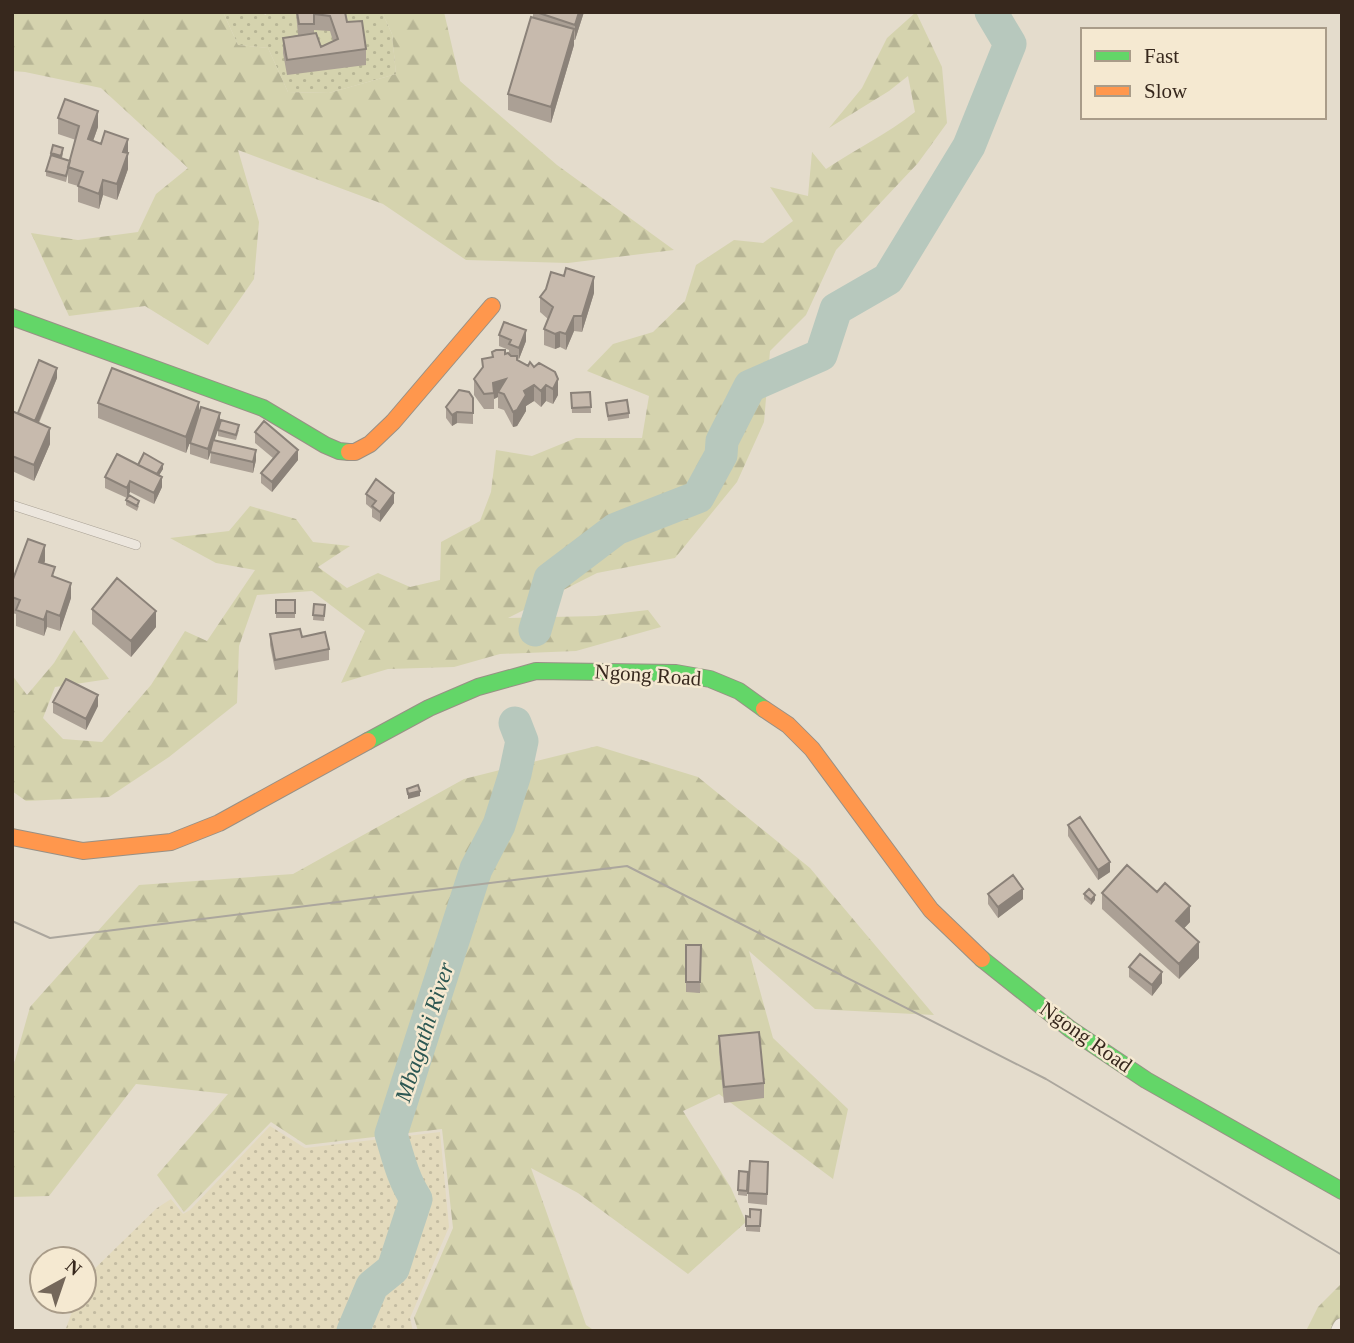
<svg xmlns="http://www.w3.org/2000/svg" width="1354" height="1343" font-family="Georgia,serif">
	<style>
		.farmland { fill: url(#farmland-dots) }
		.grass { fill: url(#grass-dots) }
		.forest { fill: url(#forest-firs) }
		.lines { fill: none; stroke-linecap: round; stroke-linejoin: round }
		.river { stroke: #b7c8bd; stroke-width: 33 }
		.lane-casing { stroke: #a9a195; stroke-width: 10 }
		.street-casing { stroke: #a9a195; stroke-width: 19 }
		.fast-casing { stroke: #989085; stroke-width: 18 }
		.slow-casing { stroke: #989085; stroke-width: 18 }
		.lane { stroke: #ece6dd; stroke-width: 9 }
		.street { stroke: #ece6dd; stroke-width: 18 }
		.fast { stroke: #63d668; stroke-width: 16 }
		.slow { stroke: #ff974d; stroke-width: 16 }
		.tram { stroke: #aba69d; stroke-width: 2 }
		.wall { fill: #aba095; fill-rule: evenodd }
		.shaded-wall { fill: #8b8279 }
		.building { fill: #c7baad; stroke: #8b8279; stroke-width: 2 }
		.labels { text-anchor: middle; stroke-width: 5; stroke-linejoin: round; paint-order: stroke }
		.street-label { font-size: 21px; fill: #37281d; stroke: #f5e9d1 }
		.water-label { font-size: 23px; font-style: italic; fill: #2c5752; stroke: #f5e9d1 }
	</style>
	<defs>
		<pattern id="farmland-dots" width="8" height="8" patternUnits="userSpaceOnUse" patternTransform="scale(1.75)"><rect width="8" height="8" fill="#e3dabc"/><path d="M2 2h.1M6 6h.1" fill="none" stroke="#c3bba1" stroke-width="1.8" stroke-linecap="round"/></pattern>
		<pattern id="grass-dots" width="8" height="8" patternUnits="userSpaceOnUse" patternTransform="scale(1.75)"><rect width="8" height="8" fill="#d5d3ae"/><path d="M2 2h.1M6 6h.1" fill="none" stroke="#b7b595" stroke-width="1.8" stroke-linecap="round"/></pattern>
		<pattern id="forest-firs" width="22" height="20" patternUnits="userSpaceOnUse" patternTransform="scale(1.75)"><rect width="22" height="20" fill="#d5d3ae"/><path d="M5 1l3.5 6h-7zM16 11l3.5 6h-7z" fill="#b7b595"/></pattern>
	</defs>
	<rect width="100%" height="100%" fill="#e4dccc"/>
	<path class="farmland" d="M270,1126L305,1148L440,1132L449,1227L410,1318L413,1331H65L76,1301H84V1279L157,1208L171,1199L183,1214L190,1210Z"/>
	<path class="grass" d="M223,12H263L265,15L270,12H382L392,34L396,74L329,93L288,92L268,48L238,45Z"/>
	<path class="forest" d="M12,12H223L238,45L268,48L288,92L329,93L396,74L392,34L382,12H444L460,81L557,165L674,250L568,263L466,260L383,204L238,150L259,222L254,279L208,345L145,306L69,316L31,233L78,240L138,232L156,194L188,168L101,88L25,72L12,71Z
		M916,12L942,67L947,123L918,163L836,250L806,315L770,351L764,422L737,482L675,558L597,573L508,618L596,616L648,610L661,627L576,651L500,654L454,667L388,669L341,683L365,631L312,591L257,595L239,646L237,703L169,757L109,797L26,801L12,791V675L27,695L54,663L74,630L109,679L55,687L43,718L63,739L102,742L151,685L185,631L207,641L255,570L216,563L170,538L229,531L250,506L296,519L313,542L350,546L318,567L347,588L378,573L410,587L440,580L441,542L480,521L491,492L496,450L532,456L576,438H642L649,396L587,371L613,344L653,332L685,301L696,265L734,240L763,243L793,221L770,187L808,196L812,152L826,169C856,149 887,134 915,112L908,76L889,91L829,128L862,88L887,38Z
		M597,746L698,777L810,868L934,1015L815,1009L749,951L773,1038L848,1109L833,1179L719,1094L683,1111L731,1188L746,1222L688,1274L578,1193L531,1168L586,1325L595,1331H418L414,1318L453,1228L442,1129L306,1145L271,1122L184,1212L157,1175L228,1094L136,1084L49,1196L12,1197V1071L30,1007L139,885L293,874L464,779Z
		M1342,1283V1331H1306L1318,1307Z"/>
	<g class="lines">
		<path class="river" d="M535,630L550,579L616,529L698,497L721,455L722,441L750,386L821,355L836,309L888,279L969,146L1010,44L991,12
			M353,1331L372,1286L393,1269L416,1199C403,1179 398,1157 391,1134L476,869L499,825L515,774L522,741L515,723"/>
		<defs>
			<path id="lane" d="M12,505L136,545"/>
			<path id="street" d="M1340,1331L1342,1327"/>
			<path id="fast" d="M12,317L263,408L325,445L339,451L349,452
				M368,741L429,708L478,687L536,671L676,673L710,679L739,691L764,709
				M982,959L1070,1029L1146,1080L1342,1191"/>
			<path id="slow" d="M349,452H355L370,444L393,422L492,306
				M764,709L788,725L812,749L931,910L982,959
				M12,837L83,851L171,842L219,823L368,741"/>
		</defs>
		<use href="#lane" class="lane-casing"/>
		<use href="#street" class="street-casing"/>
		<use href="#fast" class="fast-casing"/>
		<use href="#slow" class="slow-casing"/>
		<use href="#lane" class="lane"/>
		<use href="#street" class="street"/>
		<use href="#fast" class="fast"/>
		<use href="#slow" class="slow"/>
		<path class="tram" d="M12,921L50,938L627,866L1046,1079L1342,1255"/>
	</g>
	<path class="wall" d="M296,12H345L347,22L366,49V65L287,75L283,53V38L298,35ZM314,30L330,31L333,41L321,47L314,33Z
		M533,12H584L575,40H574V45L551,123L508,110V94L533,17Z
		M58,118L98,127L93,141L101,144L128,139V169L117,200L103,195L99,209L78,202V186L68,183V173L66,182L46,176V171L51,153H63L62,158L70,161L76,140L58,134Z
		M594,293L582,332L574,331L566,350L560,347L555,349L544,345V329L548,319L540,312V297Z
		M499,335L526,341L519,359L517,358V360L528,366L534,367L539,363L558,395L553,404L546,401L541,407L534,401L526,406V411L517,426L513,427L504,410L498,408V397L494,399V409H484L474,395V379L492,357V352L509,354V350L499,346Z
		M57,378L39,423L50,444L34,481L12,471V411L18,413Z
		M590,392L591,413H572L571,393Z
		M473,398V424L457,423L452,426L446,418V407Z
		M98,403L199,415L214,440L256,460L253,473L210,463L211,452L208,460L190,454V443L192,436L186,453L98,418Z
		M606,403L629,413V418L608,421Z
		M218,430H239L236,440L218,436Z
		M255,432L298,460L272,492L261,483V473L273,458L255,443Z
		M138,465L163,469L159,475L162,487L154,504L130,492L127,498L105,488V477Z
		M366,494L394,503L380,522L372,517V509L366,504Z
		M126,500L139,506L137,511L126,505Z
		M45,561L44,563L71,598L60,631L47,627L44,636L16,626V614L12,613V582Z
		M276,600H295V618H276Z
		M314,604L325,610L324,621L313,620Z
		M92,609L156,627L131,657L92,624Z
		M270,634L302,637L329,649V660L275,670L270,645Z
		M53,702L98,706L86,730L53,713Z
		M1068,825L1110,872L1098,880L1068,836Z
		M1157,892L1190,922L1184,928L1199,958L1179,979L1102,909V893Z
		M988,894L1023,899L998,918L988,904Z
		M1084,894L1095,900L1091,905L1084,899Z
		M686,945H701L700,993L686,992Z
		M1129,967L1162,983L1152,996L1129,977Z
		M719,1036L764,1083V1098L724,1103L719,1052Z
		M739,1171L748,1172L747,1196L738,1195Z
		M768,1172L767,1205L748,1203V1193Z
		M761,1210L760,1232L746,1231V1216L750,1217Z"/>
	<path class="shaded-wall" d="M579,12H584L575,40V25Z
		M574,29V45L551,123V107Z
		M98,111V127L88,155V139Z
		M128,139V169L117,200V184L123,152Z
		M103,180V195L99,209V194Z
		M594,277V293L582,332V316Z
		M574,316V331L566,350V334Z
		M526,330V341L519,359V348Z
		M560,332V347L555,349V334Z
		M57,368V378L34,433V422Z
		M506,379V395L504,396V394L498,392V397L494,399L493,383Z
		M558,379V395L553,404V389Z
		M534,385V401L526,406V411L517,426L513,427V412L524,391Z
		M546,385V401L541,407V391Z
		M199,402V418L186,453V437Z
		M457,412V423L452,426V415Z
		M220,413V424L208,460V449Z
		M50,428V444L34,481V465Z
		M256,450V460L253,473V462Z
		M298,450V460L272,492V482Z
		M163,464V469L155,482V477Z
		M162,477V487L154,504V493Z
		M130,481V492L127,498V488Z
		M394,493V503L380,522V512Z
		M45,545V561L39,577V562Z
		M71,583V598L60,631V616Z
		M47,611V627L44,636V620Z
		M156,611V627L131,657V641Z
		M98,695V706L86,730V719Z
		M420,791V796L408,799V794Z
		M1110,862V872L1098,880V870Z
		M1023,889V899L998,918V907Z
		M1095,895V900L1091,905V900Z
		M1190,906V922L1176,937V921Z
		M1199,942V958L1179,979V964Z
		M1162,972V983L1152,996V985Z"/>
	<path class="building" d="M297,12H345L347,22L362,21L366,49L287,60L283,38L316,33L321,47L338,39L330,16L314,14V24H299Z
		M536,12H579L575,25Z
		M531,17L574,29L551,107L508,94Z
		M65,99L98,111L88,139L101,144L105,131L128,139L123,152L128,153L117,184L103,180L99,194L78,186L83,172L68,167L79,126L58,118Z
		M53,145L63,148L61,156L51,153Z
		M51,155L70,161L66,176L46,171Z
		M566,268L594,277L582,316H574L566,334L560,332L555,334L544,329L553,307L540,297L546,289L551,272L564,276Z
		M504,322L526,330L519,348L509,344L511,340L499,335Z
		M496,350H505V354L508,353L511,356H517V360L528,366L530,362L534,367L539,363L555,372L558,379L553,389L546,385L541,391L534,385L524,391L526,395L517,410L513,412L504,394L498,392L506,379L493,383L494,393L484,394L474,379L483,367L482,359L493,357L492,352Z
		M39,360L57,368L35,421L18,413Z
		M112,368L199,402L186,437L98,403Z
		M459,390L469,392L473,398V413L457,412L452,415L446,407Z
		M590,392L591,407L572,408L571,393Z
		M627,400L629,413L608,416L606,403Z
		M201,407L220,413L208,449L190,443Z
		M12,411L50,428L34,465L12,456Z
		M221,420L239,425L236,435L218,430Z
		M264,421L298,450L272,482L261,473L279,452L255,432Z
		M213,440L256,450L253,462L210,452Z
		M144,453L163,464L157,474L138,465Z
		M117,454L162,477L154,493L130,481L127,488L105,477Z
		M376,479L394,493L380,512L372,506L376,501L366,494Z
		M129,495L139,501L137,506L126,500Z
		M28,539L45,545L39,562L55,567L52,576L71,583L60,616L47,611L44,620L16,610L20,600L12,597V582Z
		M117,578L156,611L131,641L92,609Z
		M276,600H295V613H276Z
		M314,604L325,605L324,616L313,615Z
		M300,629L302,637L325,632L329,649L275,660L270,634Z
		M66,679L98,695L86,719L53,702Z
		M418,785L420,791L408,794L407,789Z
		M1080,817L1110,862L1098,870L1068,825Z
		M1127,865L1157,892L1165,883L1190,906L1176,921L1199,942L1179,964L1102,893Z
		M1013,875L1023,889L998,907L988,894Z
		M1089,889L1095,895L1091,900L1084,894Z
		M686,945H701L700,982H686Z
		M1140,954L1162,972L1152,985L1129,967Z
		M759,1032L764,1083L724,1087L719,1036Z
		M750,1161L768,1162L767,1194L748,1193Z
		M739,1171L748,1172L747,1191L738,1190Z
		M750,1209L761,1210L760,1226H746V1216L750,1217Z"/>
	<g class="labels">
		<g class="street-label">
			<text transform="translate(648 675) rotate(4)" y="7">Ngong Road</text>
			<text transform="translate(1086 1037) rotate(35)" y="7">Ngong Road</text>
		</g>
		<g class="water-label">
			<text transform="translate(424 1032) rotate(-72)" y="8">Mbagathi River</text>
		</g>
	</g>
	<rect width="1354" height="1343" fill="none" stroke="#37281d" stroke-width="28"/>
	<rect x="1081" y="28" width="245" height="91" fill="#f5e9d1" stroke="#a99c89" stroke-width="2"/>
	<rect x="1095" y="51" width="35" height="10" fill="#63d668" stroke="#a99c89" stroke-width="2"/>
	<text x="1144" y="63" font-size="21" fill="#37281d">Fast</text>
	<rect x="1095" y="86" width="35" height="10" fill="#ff974d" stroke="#a99c89" stroke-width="2"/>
	<text x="1144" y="98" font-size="21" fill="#37281d">Slow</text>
	<g transform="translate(63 1280) rotate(40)"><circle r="33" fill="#f5e9d1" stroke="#a99c89" stroke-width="2"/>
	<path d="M0-5L12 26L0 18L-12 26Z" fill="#74675a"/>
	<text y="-10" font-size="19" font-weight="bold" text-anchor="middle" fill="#37281d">N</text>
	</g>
</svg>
